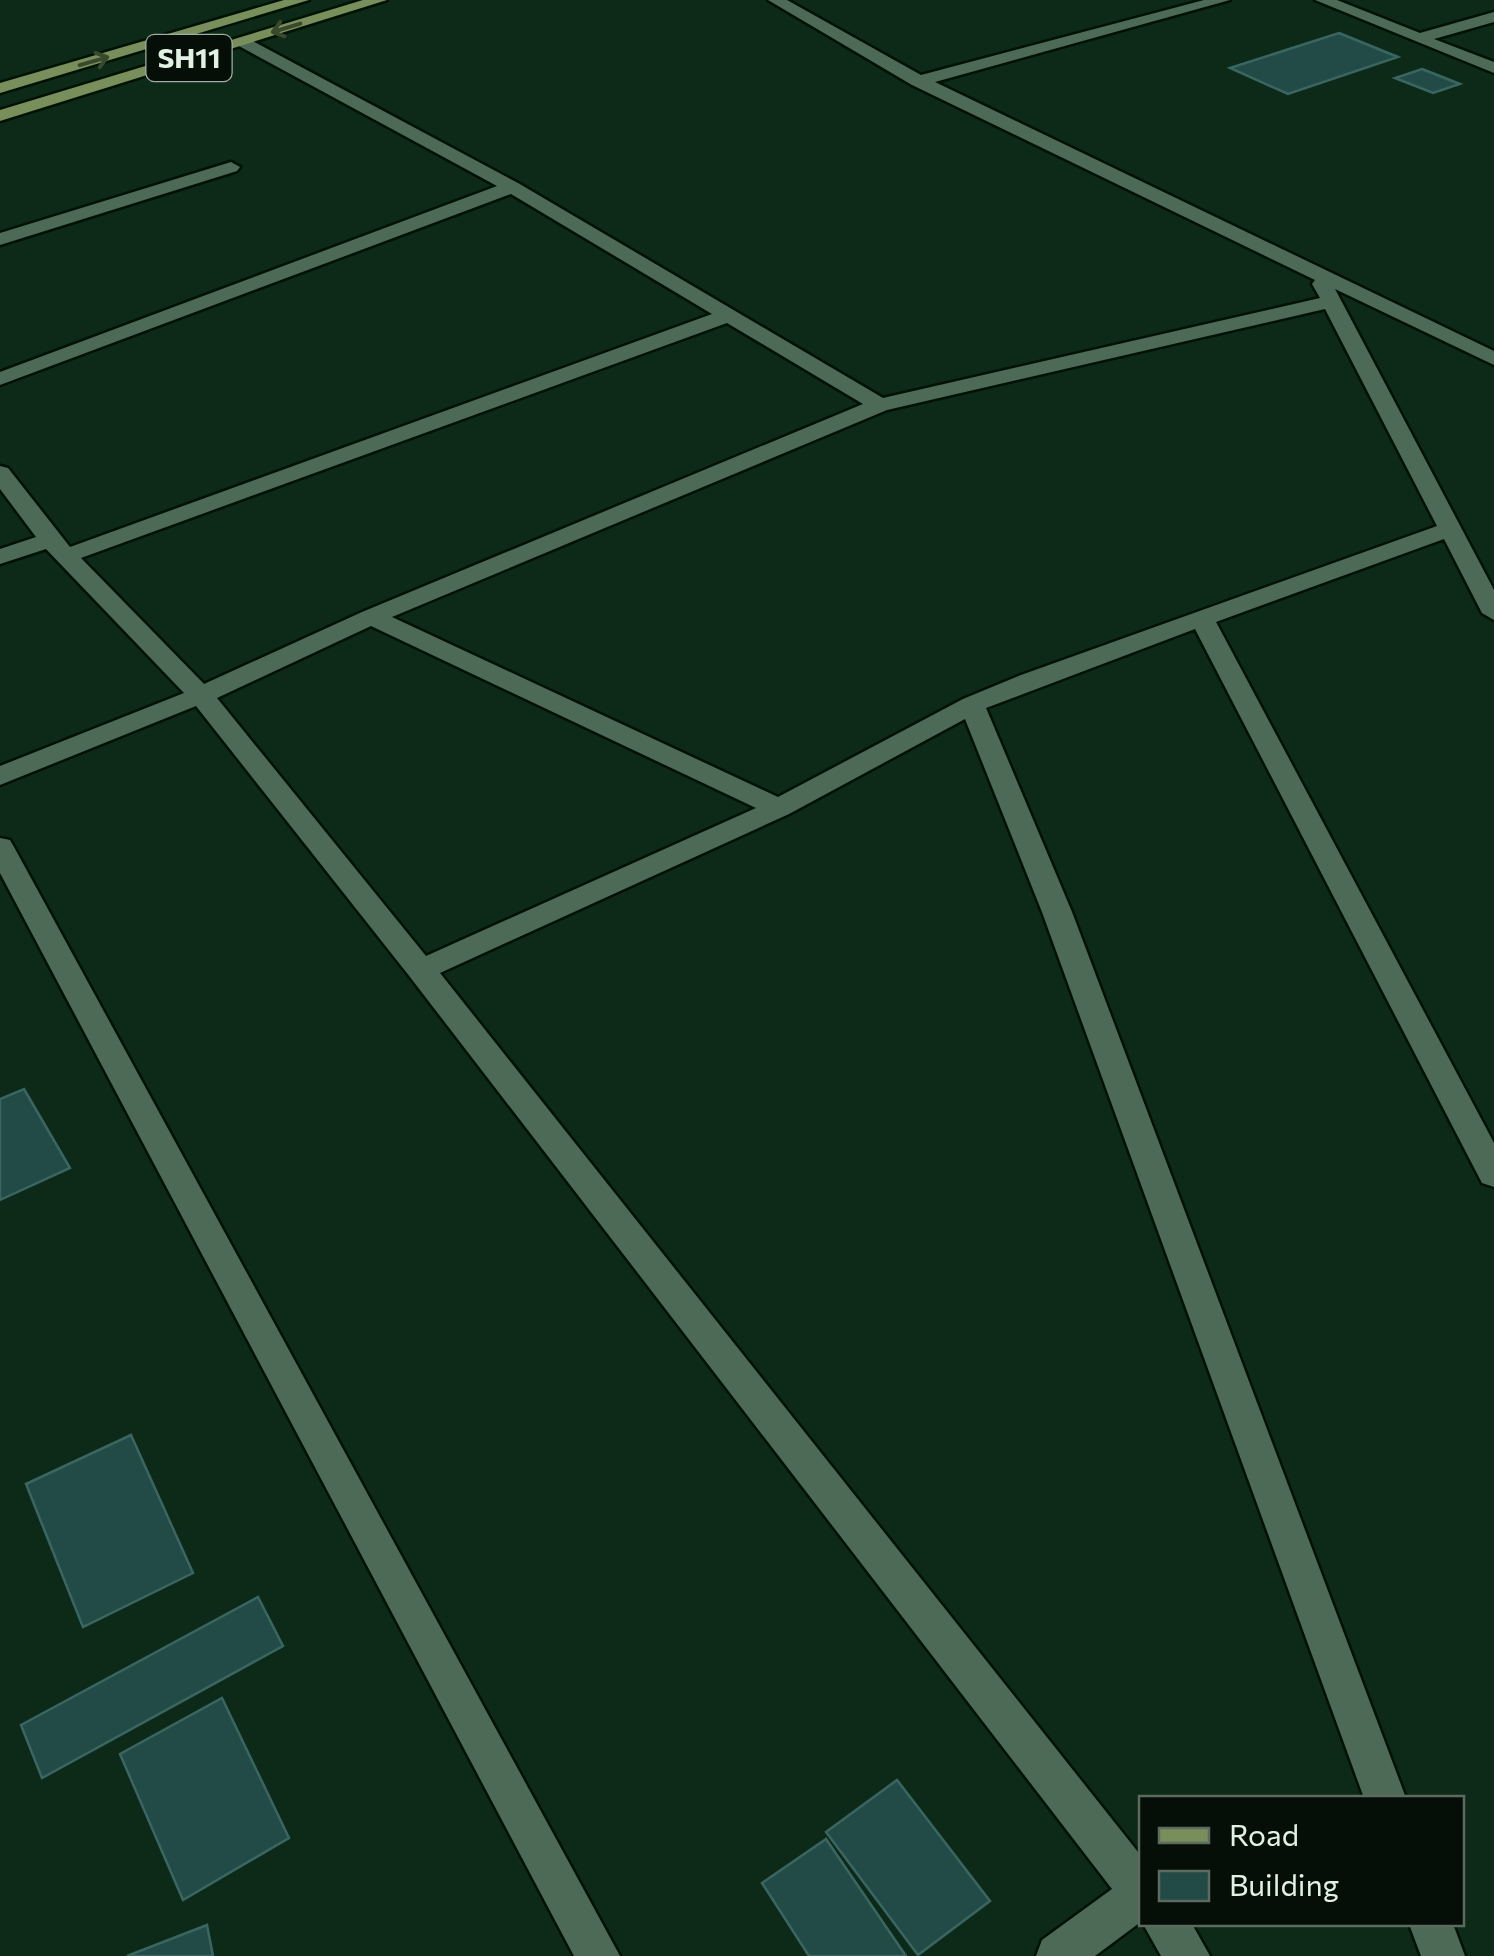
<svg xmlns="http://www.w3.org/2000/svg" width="1494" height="1956" font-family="Commissioner,sans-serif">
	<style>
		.building { fill: #224b47; stroke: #3a6662; stroke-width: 2.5 }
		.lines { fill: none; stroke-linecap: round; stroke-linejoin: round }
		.minor-casing { stroke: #001204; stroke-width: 5 }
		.primary-casing { stroke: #001204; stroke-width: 5 }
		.minor { fill: #4c6a55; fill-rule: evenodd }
		.primary { fill: #798f5b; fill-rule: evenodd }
		.oneway { stroke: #39492d }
		.labels { text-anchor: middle; stroke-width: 8; stroke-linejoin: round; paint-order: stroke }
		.shield { fill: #050f08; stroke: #9faea3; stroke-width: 2.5 }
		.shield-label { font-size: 28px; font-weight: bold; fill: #e1f2e5 }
	</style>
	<rect width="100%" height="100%" fill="#0d2a18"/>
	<path class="building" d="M1339,33L1398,57L1288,94L1230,68Z
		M1422,69L1460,84L1433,93L1395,78Z
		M24,1089L70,1168L0,1200V1099Z
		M131,1435L193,1573L83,1627L26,1484Z
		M258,1597L283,1646L42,1778L21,1725Z
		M222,1698L289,1838L183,1900L120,1754Z
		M897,1780L990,1901L918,1955L826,1832Z
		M826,1839L906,1956H809L762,1883Z
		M207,1925L213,1956H127Z"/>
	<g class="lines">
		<defs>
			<path id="minor" d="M768,0H787L921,75L1204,0H1230L935,82L1494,351V365L1335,289L1494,590V620L1482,613L1444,539L1216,622L1494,1143V1187L1482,1183L1195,629L986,708L1072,912L1406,1798H1364L1042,912L965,719L789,814L440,973L1142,1857V1921L1095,1956H1036L1042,1940L1112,1889L410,977L196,706L0,785V766L184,693L46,549L0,564V549L36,537L0,489V466L8,468L70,547L712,314L511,194L0,385V372L497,186L237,45V39H249L518,183L883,398L1320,298L1312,284L1315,280L912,85ZM1325,309L1437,526L1021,675L963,699L778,797L392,617L887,410ZM727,323L863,404L362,612L204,684L81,558ZM371,626L756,808L426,956L217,698Z
				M1315,0H1337L1420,33L1494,12V22L1434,39L1494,62V73Z
				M231,162L240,167L237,171L0,245V233Z
				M0,838L10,840L14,847L620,1956H574L0,873Z
				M1143,1924H1192L1210,1956H1161Z
				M1409,1924H1453L1465,1956H1421Z"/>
			<path id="primary" d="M284,0H309L0,93V83Z
				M363,0H387L0,121V110Z"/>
		</defs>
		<use href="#minor" class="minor-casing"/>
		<use href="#primary" class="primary-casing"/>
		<use href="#minor" class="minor"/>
		<use href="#primary" class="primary"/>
	</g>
	<defs><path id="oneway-shaft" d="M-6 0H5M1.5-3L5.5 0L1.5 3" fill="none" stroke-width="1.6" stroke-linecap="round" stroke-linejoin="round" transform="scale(2.5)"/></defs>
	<g class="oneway">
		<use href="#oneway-shaft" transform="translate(286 28) rotate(163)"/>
		<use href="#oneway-shaft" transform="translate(94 61) rotate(-16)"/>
	</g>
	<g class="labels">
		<rect class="shield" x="146.5" y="35" width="85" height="46" rx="8"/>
		<g class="shield-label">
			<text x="189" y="68">SH11</text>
		</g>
	</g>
	<rect x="1139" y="1796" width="325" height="130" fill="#050f08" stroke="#5d6a60" stroke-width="2.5"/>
	<rect x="1159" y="1828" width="50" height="15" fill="#798f5b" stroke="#5d6a60" stroke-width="2.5"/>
	<text x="1229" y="1846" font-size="30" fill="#e1f2e5">Road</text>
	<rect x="1159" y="1871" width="50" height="30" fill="#224b47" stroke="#5d6a60" stroke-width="2.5"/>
	<text x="1229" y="1896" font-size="30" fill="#e1f2e5">Building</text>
</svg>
